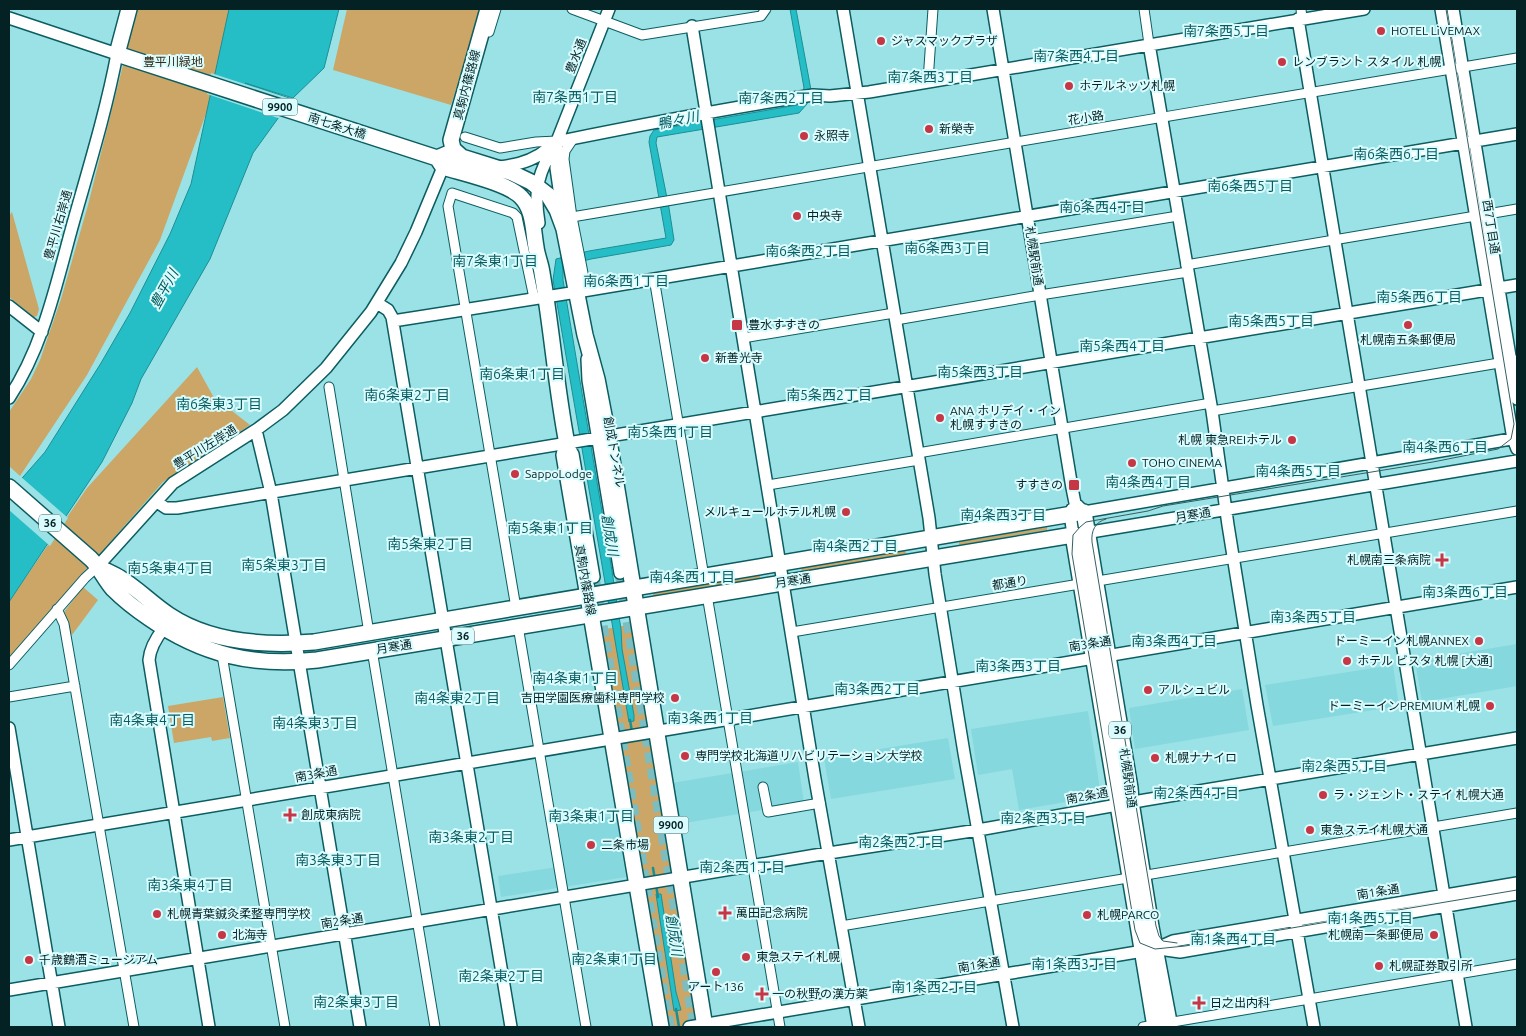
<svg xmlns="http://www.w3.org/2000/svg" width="1526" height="1036" font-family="Ubuntu,'Noto Sans JP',sans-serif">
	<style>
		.built { fill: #85d8dd }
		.green { fill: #cba666 }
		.water { fill: #26bec6; stroke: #1c8f95 }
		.pier { fill: #9be2e6 }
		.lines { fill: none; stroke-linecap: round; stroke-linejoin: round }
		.stream { stroke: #1c8f95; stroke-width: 2.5 }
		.tertiary-tunnel { stroke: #7dbcbf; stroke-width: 11; stroke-dasharray: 11 5.5; stroke-linecap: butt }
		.minor-casing { stroke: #0b5d61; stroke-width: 11 }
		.tertiary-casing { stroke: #0b5d61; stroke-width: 14 }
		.primary-casing { stroke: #0b5d61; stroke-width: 18 }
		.trunk-casing { stroke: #0b5d61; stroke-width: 18 }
		.minor { stroke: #fff; stroke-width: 9 }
		.tertiary { stroke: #fff; stroke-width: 11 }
		.primary { stroke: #fff; stroke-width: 15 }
		.trunk { stroke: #fff; stroke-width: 15 }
		.tram { stroke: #345f61; stroke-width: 1 }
		.poi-dot { fill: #c73644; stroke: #dafcfe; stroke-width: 2 }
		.labels { text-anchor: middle; stroke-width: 4; stroke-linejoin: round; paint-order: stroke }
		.shield { fill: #dafcfe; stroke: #446365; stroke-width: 1 }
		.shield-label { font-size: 11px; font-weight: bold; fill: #042224 }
		.poi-label { font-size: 12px; fill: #042224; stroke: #dafcfe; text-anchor: start }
		.street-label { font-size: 12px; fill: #042224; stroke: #dafcfe }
		.park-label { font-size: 12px; fill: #362b17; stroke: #dafcfe }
		.neighbourhood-label { font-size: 14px; fill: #095c60; stroke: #dafcfe }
		.water-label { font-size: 14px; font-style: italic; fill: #00575b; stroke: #dafcfe }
	</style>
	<rect width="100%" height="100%" fill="#9be2e6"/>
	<path class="built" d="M1517,644V686L1422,702L1415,661Z
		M1393,665L1399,706L1273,726L1265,685Z
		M1242,689L1249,730L1135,749L1129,708Z
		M1088,711L1101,796L1019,810L1012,769L978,775L971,729Z
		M948,738L955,779L831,799L824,758Z
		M798,762L804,803L679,824L672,783Z
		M616,816L626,877L501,897L498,876L564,866L558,825Z"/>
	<path class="green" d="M137,9H233L220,75L160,240L87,375L20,476L9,466V412L31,379L40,360L61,299L88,205Z
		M347,9H481L451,105L333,70Z
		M12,212L39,309L37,316L34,317L9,297V216Z
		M197,367L213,396L250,425L163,482L9,657V602L87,488Z
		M1047,527V530L959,545V542Z
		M905,550L906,554L802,572L801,568Z
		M760,575V579L653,596V593Z
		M83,587L98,600L72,635L69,630L64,612Z
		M633,624L661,799C663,830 668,860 677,889L700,1027H665L631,817L629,791L623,755L614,720L600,630Z
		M223,697L230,738L212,741L211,737L174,743L168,706Z"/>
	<path class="water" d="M229,9H339L324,68L293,98L245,83L292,99L253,153L210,259L141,379L132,403L102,462L9,602V493L45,452L101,363L130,313L170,234L191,184Z
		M790,9H796L811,90L807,104L799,113L657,137L656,143L669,208L674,240L671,245L591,259L563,266V280L612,571L621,629L622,649L634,715V721L629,722L553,280L556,259L589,251L666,238L649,142L650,136L654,130L797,105L804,88Z
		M656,894H661L676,992L681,1010L674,1011Z"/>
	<path class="pier" d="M211,73L294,100L281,119L207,94Z
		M20,476L68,518L50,546L9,510V489Z"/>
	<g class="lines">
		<path class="stream" d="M630,720L632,732
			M653,868L655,880
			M656,885L658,897
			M676,1009L679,1027"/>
		<path class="tertiary-tunnel" d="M620,573L695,1027
			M594,577L669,1027"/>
		<defs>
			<path id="minor" d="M572,9L642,35L761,16L766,9
				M1144,9L1149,44
				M1301,9L1302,19
				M489,32L496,9
				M928,81L933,9
				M465,137L500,148L536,142L557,141
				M573,139L565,151L564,159L572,217L584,278L577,292
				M572,217C887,162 1202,111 1517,58
				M1031,240L1178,216
				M1186,265L1517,209
				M654,278L704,577
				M896,320L1040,295L1188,272
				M743,338L894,313
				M329,387L369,633
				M1212,411L1517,360
				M918,453L1211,403
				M768,485L919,460
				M707,595L780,1027
				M516,608L448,206L452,193L513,213L517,217L534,298
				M57,609L64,624L134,1027
				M518,626L586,1027
				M792,632L1517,511
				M372,650L435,1027
				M222,655L285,1027
				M9,665L85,578L98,566
				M9,697L75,686
				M763,787L768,812L820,803
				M841,926L1517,813
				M1143,1027L1517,964"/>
			<path id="tertiary" d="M843,9L929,518L935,574L964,753L1013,1027
				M993,9L1072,488L1075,503L1084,512L1517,438
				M1441,9L1513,439L1517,449
				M1453,9L1517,399
				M9,18L117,54C106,112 88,170 72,227C56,285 43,347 9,398
				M1298,19L1466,1027
				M692,26L815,779L859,1027
				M1149,44L1212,411L1228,525L1257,705L1314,1027
				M557,146L556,168L563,217
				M499,167C513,165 526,163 539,155C546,151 552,143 561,141C645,124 728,108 813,95L830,96L869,92L1364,9
				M539,223C533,188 539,171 557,141L609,9
				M377,303L388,310L392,317L511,1027
				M9,306L42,332
				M393,321L577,292L1517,134
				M587,359L588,380L620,573
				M256,430L271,493L360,1027
				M567,444L573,454L594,577
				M157,502L166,508H177L1517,285
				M1072,509L1070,514L1073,535L1517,461
				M98,566L173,483L256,430L283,410L326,368L371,312L401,263L416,232L443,167
				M164,628C156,638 150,648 149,660L209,1027
				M9,728L59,1027
				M9,840L1517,587
				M1155,949L1173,941L1517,883
				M9,990L816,855L978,830L1145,800L1517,738
				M689,1027L1149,950L1159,949L1180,952L1517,894"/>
			<path id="primary" d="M129,9L117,54L437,158
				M462,157L453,149L451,140L488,9
				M437,158L449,153L510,172L531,182L548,195L557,210L564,229L585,335L597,379L610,447L705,1027
				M437,158L443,167C462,173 508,183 521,197C534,210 533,231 536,247C537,256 541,264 542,273C552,330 556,387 567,444L564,455L661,1027"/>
			<path id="trunk" d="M9,487L91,559C100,568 105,580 113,589C124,600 137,610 149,618C202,655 254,667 317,660L1073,535L1155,1027
				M99,567C106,571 114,574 120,578C137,588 152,604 169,615C211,643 266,646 314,642L1084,512L1130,788L1131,802L1151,927L1170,1027"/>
		</defs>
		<use href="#minor" class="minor-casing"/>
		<use href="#tertiary" class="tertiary-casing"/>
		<use href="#primary" class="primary-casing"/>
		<use href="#trunk" class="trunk-casing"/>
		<use href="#minor" class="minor"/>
		<use href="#tertiary" class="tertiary"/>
		<use href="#primary" class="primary"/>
		<use href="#trunk" class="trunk"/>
		<path class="tram" d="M1446,9L1512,411L1514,424L1511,439L1498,449L1433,462L1163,506L1148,511L1086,522L1080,527L1073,535L1072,554L1135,930L1140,943L1155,949L1185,946L1517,890
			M1106,519C1095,522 1091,531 1092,542L1156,926L1159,936L1163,941L1177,943"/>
	</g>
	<g class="poi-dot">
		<circle cx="1381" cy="31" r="5"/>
		<circle cx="881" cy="41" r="5"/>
		<circle cx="1282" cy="62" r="5"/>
		<circle cx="1069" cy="86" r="5"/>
		<circle cx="929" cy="129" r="5"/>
		<circle cx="804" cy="136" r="5"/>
		<circle cx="797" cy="216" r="5"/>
		<rect x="731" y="319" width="12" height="12" rx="2.5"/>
		<circle cx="1408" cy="325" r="5"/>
		<circle cx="705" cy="358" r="5"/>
		<circle cx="940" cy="418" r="5"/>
		<circle cx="1292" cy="440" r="5"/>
		<circle cx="1132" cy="463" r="5"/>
		<circle cx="515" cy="474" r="5"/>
		<rect x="1068" y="479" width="12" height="12" rx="2.5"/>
		<circle cx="846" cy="512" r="5"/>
		<path d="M1439.5 552.5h5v5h5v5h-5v5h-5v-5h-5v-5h5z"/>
		<circle cx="1479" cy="641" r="5"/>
		<circle cx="1347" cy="661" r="5"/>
		<circle cx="1148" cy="690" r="5"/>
		<circle cx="675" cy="698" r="5"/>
		<circle cx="1490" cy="706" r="5"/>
		<circle cx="685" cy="756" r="5"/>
		<circle cx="1155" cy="758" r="5"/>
		<circle cx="1323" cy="795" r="5"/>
		<path d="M287.5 807.5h5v5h5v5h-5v5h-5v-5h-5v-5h5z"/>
		<circle cx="1310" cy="830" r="5"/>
		<circle cx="591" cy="845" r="5"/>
		<path d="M722.5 905.5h5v5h5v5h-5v5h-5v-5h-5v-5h5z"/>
		<circle cx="157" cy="914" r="5"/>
		<circle cx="1087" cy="915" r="5"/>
		<circle cx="222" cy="935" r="5"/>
		<circle cx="1434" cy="935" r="5"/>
		<circle cx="746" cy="957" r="5"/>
		<circle cx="29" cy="960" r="5"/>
		<circle cx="1379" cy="966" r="5"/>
		<circle cx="716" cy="972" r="5"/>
		<path d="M759.5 986.5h5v5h5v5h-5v5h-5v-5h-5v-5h5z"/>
		<path d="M1196.5 995.5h5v5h5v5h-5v5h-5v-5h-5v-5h5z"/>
	</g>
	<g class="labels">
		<g class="shield">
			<rect x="262.5" y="98.5" width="35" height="17" rx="4"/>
			<rect x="39" y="514.5" width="22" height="17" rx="4"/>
			<rect x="452" y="627.5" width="22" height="17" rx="4"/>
			<rect x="1109" y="721.5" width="22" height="17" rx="4"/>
			<rect x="653.5" y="816.5" width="35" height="17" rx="4"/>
		</g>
		<g class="shield-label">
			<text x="280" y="111">9900</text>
			<text x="50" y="527">36</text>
			<text x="463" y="640">36</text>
			<text x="1120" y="734">36</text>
			<text x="671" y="829">9900</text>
		</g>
		<g class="poi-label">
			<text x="1391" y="35">HOTEL LiVEMAX</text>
			<text x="891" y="45">ジャスマックプラザ</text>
			<text x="1292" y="66">レンブラント スタイル 札幌</text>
			<text x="1079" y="90">ホテルネッツ札幌</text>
			<text x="939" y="133">新榮寺</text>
			<text x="814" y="140">永照寺</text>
			<text x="807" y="220">中央寺</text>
			<text x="748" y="329">豊水すすきの</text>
			<text x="1408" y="344" text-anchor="middle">札幌南五条郵便局</text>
			<text x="715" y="362">新善光寺</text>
			<text x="950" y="415">ANA ホリデイ・イン<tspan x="950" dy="14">札幌すすきの</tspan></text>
			<text x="1282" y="444" text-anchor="end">札幌 東急REIホテル</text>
			<text x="1142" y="467">TOHO CINEMA</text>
			<text x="525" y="478">SappoLodge</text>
			<text x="1063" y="489" text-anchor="end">すすきの</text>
			<text x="836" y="516" text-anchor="end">メルキュールホテル札幌</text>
			<text x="1431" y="564" text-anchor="end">札幌南三条病院</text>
			<text x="1469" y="645" text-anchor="end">ドーミーイン札幌ANNEX</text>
			<text x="1357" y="665">ホテル ビスタ 札幌 [大通]</text>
			<text x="1158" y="694">アルシュビル</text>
			<text x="665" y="702" text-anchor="end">吉田学園医療歯科専門学校</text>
			<text x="1480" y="710" text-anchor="end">ドーミーインPREMIUM 札幌</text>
			<text x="695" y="760">専門学校北海道リハビリテーション大学校</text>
			<text x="1165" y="762">札幌ナナイロ</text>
			<text x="1333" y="799">ラ・ジェント・ステイ 札幌大通</text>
			<text x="301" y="819">創成東病院</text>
			<text x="1320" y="834">東急ステイ札幌大通</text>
			<text x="601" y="849">二条市場</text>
			<text x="736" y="917">萬田記念病院</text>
			<text x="167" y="918">札幌青葉鍼灸柔整専門学校</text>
			<text x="1097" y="919">札幌PARCO</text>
			<text x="232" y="939">北海寺</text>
			<text x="1424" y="939" text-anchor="end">札幌南一条郵便局</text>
			<text x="756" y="961">東急ステイ札幌</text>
			<text x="39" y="964">千歳鶴酒ミュージアム</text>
			<text x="1389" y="970">札幌証券取引所</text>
			<text x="716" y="991" text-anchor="middle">アート136</text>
			<text x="772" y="998">一の秋野の漢方薬</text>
			<text x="1210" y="1007">日之出内科</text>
		</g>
		<g class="street-label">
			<text transform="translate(576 56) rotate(-69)" y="4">豊水通</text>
			<text transform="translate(467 85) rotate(-75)" y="4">真駒内篠路線</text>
			<text transform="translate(1086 118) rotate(-9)" y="4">花小路</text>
			<text transform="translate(337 126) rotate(18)" y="4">南七条大橋</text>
			<text transform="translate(58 225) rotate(-74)" y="4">豊平川右岸通</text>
			<text transform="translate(1491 227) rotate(81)" y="4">西7丁目通</text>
			<text transform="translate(1034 256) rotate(81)" y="4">札幌駅前通</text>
			<text transform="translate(205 447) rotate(-32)" y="4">豊平川左岸通</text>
			<text transform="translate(614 452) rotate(80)" y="4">創成トンネル</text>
			<text transform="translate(1193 515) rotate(-10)" y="4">月寒通</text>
			<text transform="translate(585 580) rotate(80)" y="4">真駒内篠路線</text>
			<text transform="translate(793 581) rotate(-9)" y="4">月寒通</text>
			<text transform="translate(1010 583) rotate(-9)" y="4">都通り</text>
			<text transform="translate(1090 644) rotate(-9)" y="4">南3条通</text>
			<text transform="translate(394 647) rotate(-9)" y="4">月寒通</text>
			<text transform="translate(316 774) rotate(-10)" y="4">南3条通</text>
			<text transform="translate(1128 778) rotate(82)" y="4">札幌駅前通</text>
			<text transform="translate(1087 796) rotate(-10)" y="4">南2条通</text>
			<text transform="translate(1378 892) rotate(-9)" y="4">南1条通</text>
			<text transform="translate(342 921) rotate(-9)" y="4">南2条通</text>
			<text transform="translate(979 965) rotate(-9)" y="4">南1条通</text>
		</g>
		<g class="park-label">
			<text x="173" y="66">豊平川緑地</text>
		</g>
		<g class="neighbourhood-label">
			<text x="1226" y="36">南7条西5丁目</text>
			<text x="1076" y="61">南7条西4丁目</text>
			<text x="930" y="82">南7条西3丁目</text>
			<text x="575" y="102">南7条西1丁目</text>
			<text x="781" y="103">南7条西2丁目</text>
			<text x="1396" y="159">南6条西6丁目</text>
			<text x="1250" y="191">南6条西5丁目</text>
			<text x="1102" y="212">南6条西4丁目</text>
			<text x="947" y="253">南6条西3丁目</text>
			<text x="808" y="256">南6条西2丁目</text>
			<text x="495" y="266">南7条東1丁目</text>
			<text x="626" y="286">南6条西1丁目</text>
			<text x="1419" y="302">南5条西6丁目</text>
			<text x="1271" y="326">南5条西5丁目</text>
			<text x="1122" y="351">南5条西4丁目</text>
			<text x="980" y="377">南5条西3丁目</text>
			<text x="522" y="379">南6条東1丁目</text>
			<text x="407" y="400">南6条東2丁目</text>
			<text x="829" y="400">南5条西2丁目</text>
			<text x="219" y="409">南6条東3丁目</text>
			<text x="670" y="437">南5条西1丁目</text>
			<text x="1445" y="452">南4条西6丁目</text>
			<text x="1298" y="476">南4条西5丁目</text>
			<text x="1148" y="487">南4条西4丁目</text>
			<text x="1003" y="520">南4条西3丁目</text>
			<text x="550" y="533">南5条東1丁目</text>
			<text x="430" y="549">南5条東2丁目</text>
			<text x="855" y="551">南4条西2丁目</text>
			<text x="284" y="570">南5条東3丁目</text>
			<text x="170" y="573">南5条東4丁目</text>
			<text x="692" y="582">南4条西1丁目</text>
			<text x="1465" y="597">南3条西6丁目</text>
			<text x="1313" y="622">南3条西5丁目</text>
			<text x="1174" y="646">南3条西4丁目</text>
			<text x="1018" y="671">南3条西3丁目</text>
			<text x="575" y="683">南4条東1丁目</text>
			<text x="877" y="694">南3条西2丁目</text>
			<text x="457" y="703">南4条東2丁目</text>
			<text x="710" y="723">南3条西1丁目</text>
			<text x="152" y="725">南4条東4丁目</text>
			<text x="315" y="728">南4条東3丁目</text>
			<text x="1344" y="771">南2条西5丁目</text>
			<text x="1196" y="798">南2条西4丁目</text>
			<text x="591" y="821">南3条東1丁目</text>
			<text x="1043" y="823">南2条西3丁目</text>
			<text x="471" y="842">南3条東2丁目</text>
			<text x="901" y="847">南2条西2丁目</text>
			<text x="338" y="865">南3条東3丁目</text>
			<text x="742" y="872">南2条西1丁目</text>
			<text x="190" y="890">南3条東4丁目</text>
			<text x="1370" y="923">南1条西5丁目</text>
			<text x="1233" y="944">南1条西4丁目</text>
			<text x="614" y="964">南2条東1丁目</text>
			<text x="1074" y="969">南1条西3丁目</text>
			<text x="501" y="981">南2条東2丁目</text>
			<text x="934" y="992">南1条西2丁目</text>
			<text x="356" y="1007">南2条東3丁目</text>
		</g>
		<g class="water-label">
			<text transform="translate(678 120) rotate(-12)" y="5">鴨々川</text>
			<text transform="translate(164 289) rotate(-61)" y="5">豊平川</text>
			<text transform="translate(610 535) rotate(81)" y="5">創成川</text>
			<text transform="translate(674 935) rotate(81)" y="5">創成川</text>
		</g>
	</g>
	<rect width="1526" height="1036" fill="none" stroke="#042224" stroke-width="20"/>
</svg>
